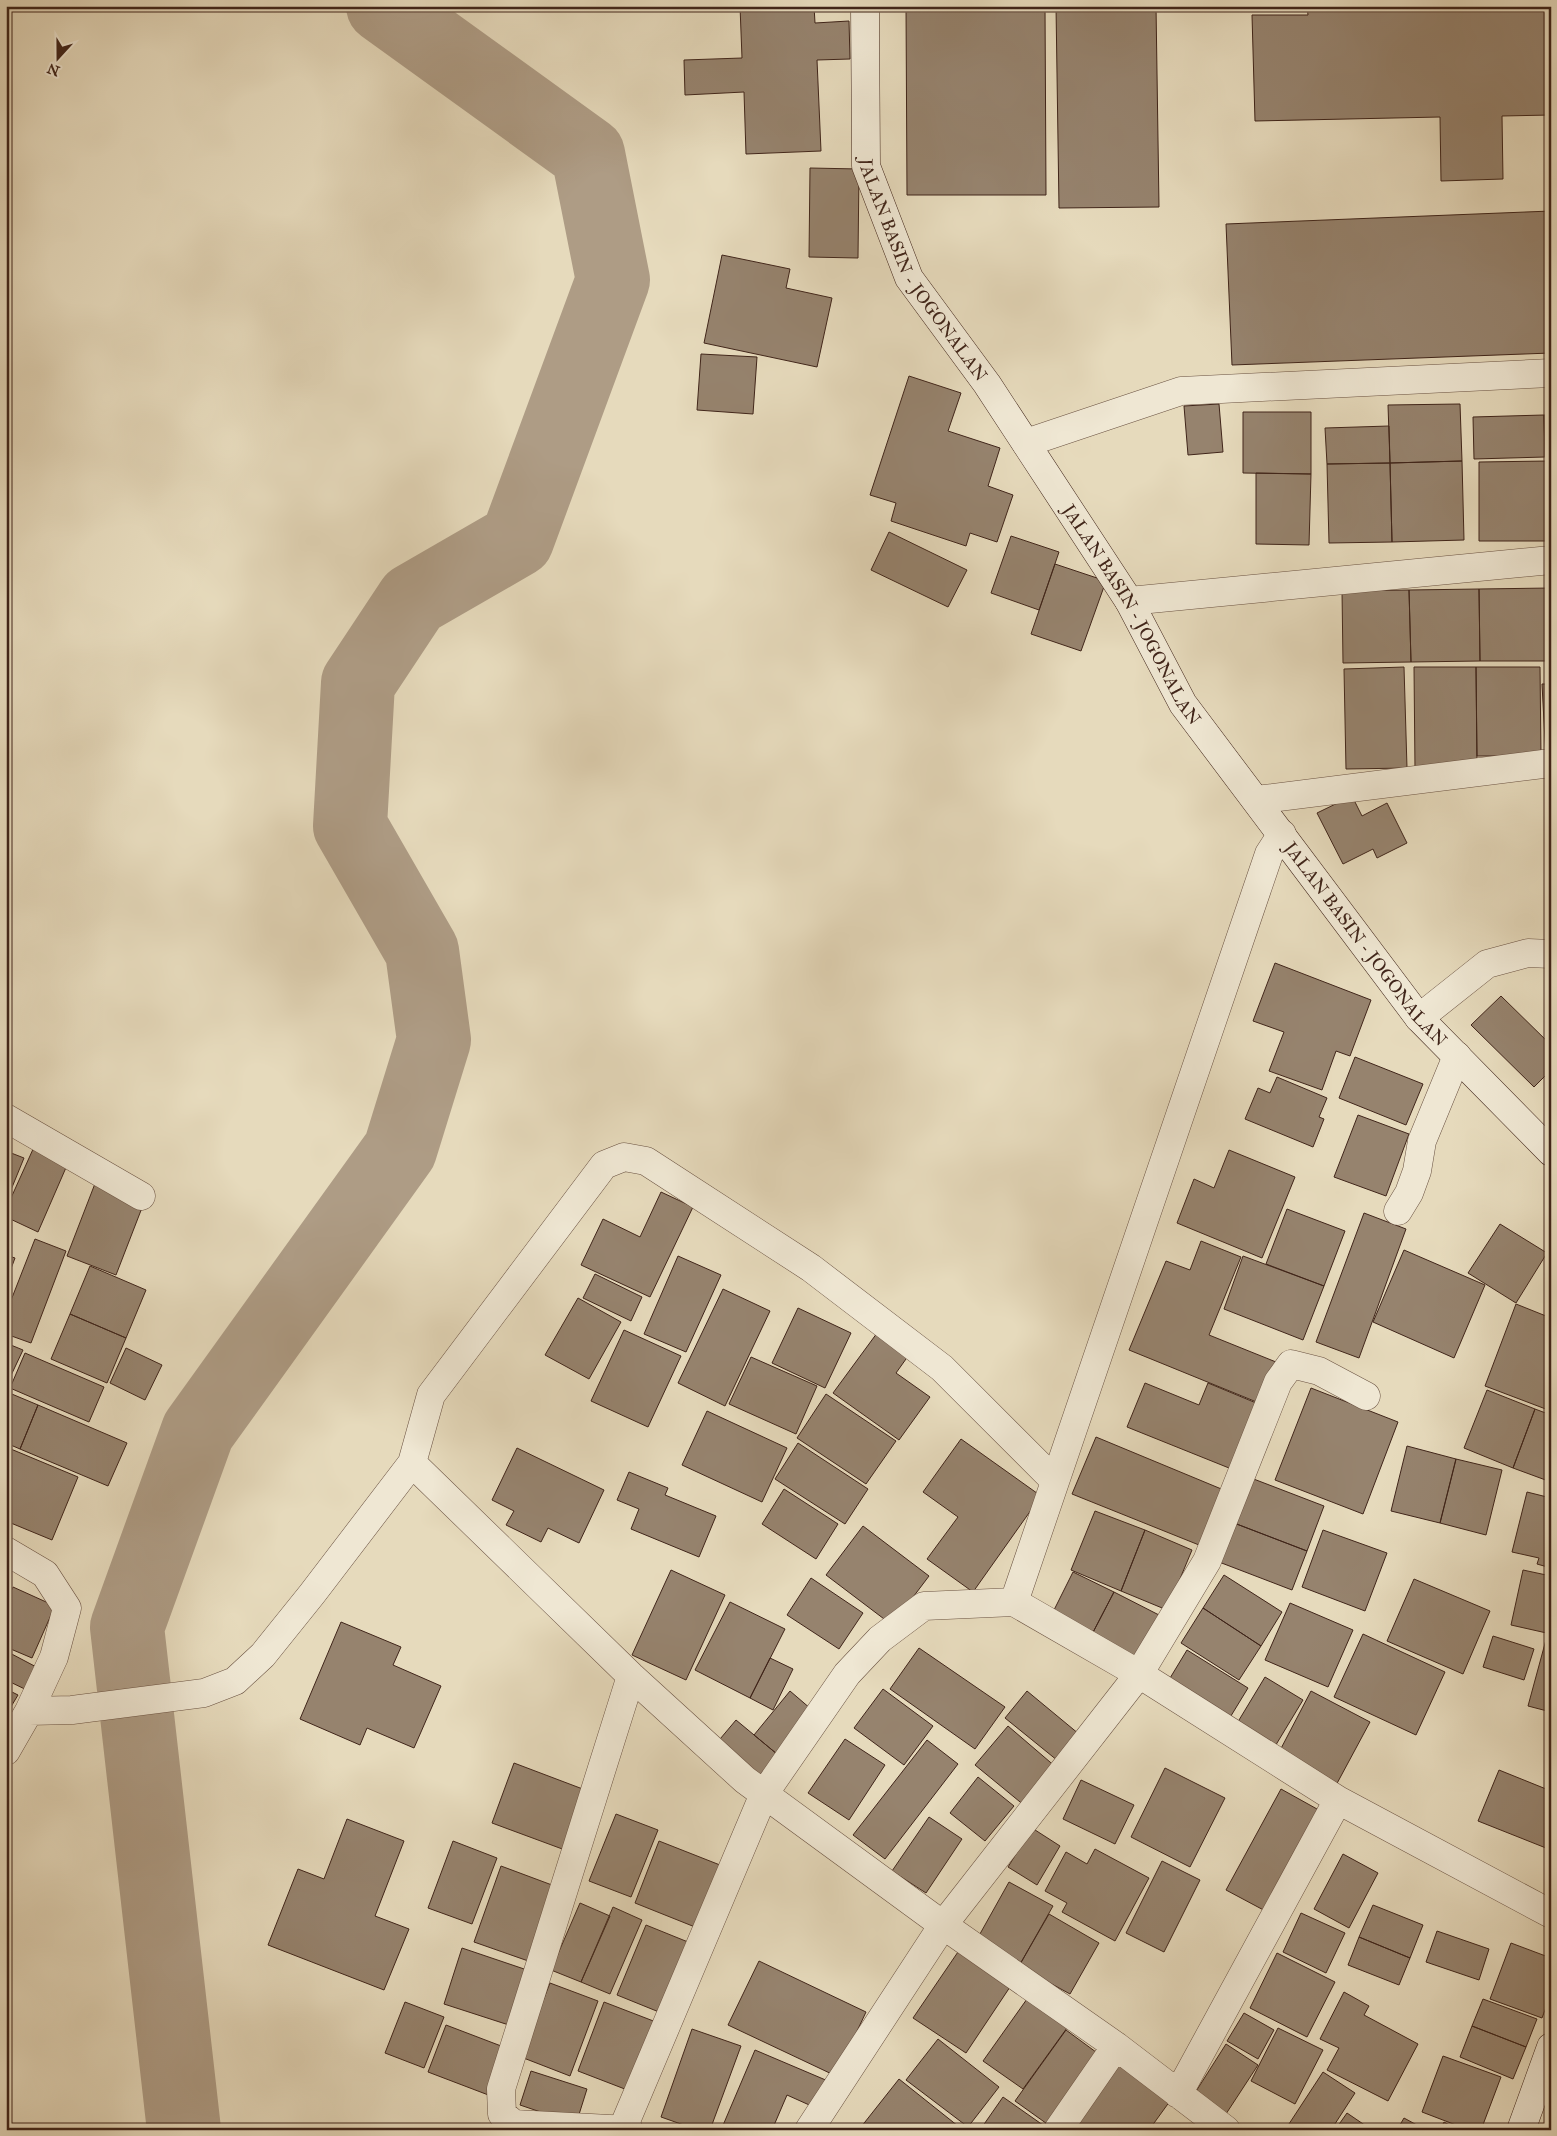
<svg xmlns="http://www.w3.org/2000/svg" width="1557" height="2136" font-family="'IM FELL Great Primer',serif">
	<style>
		.lines { fill: none; stroke-linecap: round; stroke-linejoin: round }
		.river { stroke: #ae9c85; stroke-width: 74 }
		.building { fill: #96836e; stroke: #40251a }
		.street-casing { stroke: #6a5242; stroke-width: 29 }
		.secondary-casing { stroke: #40251a; stroke-width: 29 }
		.street { stroke: #efe7d3; stroke-width: 28 }
		.secondary { stroke: #efe7d3; stroke-width: 28 }
		.labels { text-anchor: middle; stroke-width: 4; stroke-linejoin: round; paint-order: stroke }
		.street-label { font-size: 18px; fill: #40251a; stroke: #efe7d3 }
	</style>
	<rect width="100%" height="100%" fill="#e6dabc"/>
	<filter id="stains"><feTurbulence type="fractalNoise" baseFrequency=".004" numOctaves="4"/><feColorMatrix values="0 0 0 0 .2 0 0 0 0 .09 0 0 0 0 .02 0 0 0 .5 -.17"/></filter>
	<radialGradient id="worn" r=".72"><stop offset=".6" stop-color="#630" stop-opacity="0"/><stop offset="1" stop-color="#630" stop-opacity=".3"/></radialGradient>
	<g class="lines">
		<path class="river" d="M184,2130L127,1627L198,1431L400,1150L434,1040L422,951L350,826L358,683L413,600L517,540L613,280L588,154L383,6"/>
	</g>
	<path class="building" d="M740,6H814L815,23L849,21L850,59L817,60L821,151L746,154L744,92L685,95L684,60L742,58Z
		M906,6H1045L1046,195H907Z
		M1056,6H1156L1159,207L1059,208Z
		M1307,6H1551V115L1502,116L1503,179L1441,181L1440,117L1255,121L1252,15H1308Z
		M810,168L859,169L858,258L809,257Z
		M1551,211V353L1232,365L1226,224Z
		M722,255L790,269L786,288L832,298L817,367L704,343Z
		M701,354L757,357L753,414L697,410Z
		M909,376L961,393L948,431L1000,448L988,486L1013,495L997,542L970,533L966,546L891,521L896,503L870,495Z
		M1219,404L1223,452L1188,455L1184,406Z
		M1460,404L1462,461L1390,463L1388,405Z
		M1243,412H1311V474L1243,473Z
		M1544,415L1545,457L1474,459L1473,417Z
		M1544,415H1551V456L1545,457Z
		M1389,426L1390,463L1327,464L1325,428Z
		M1462,461L1464,540L1392,542L1390,463Z
		M1548,461V541H1479V462Z
		M1548,461H1551V541H1548Z
		M1390,463L1392,542L1329,543L1327,464Z
		M1256,473L1311,474L1309,545L1256,544Z
		M889,532L967,570L948,607L871,570Z
		M1011,536L1059,552L1039,610L991,593Z
		M1055,564L1106,581L1081,651L1031,634Z
		M1551,588V661H1480L1479,589Z
		M1479,589L1480,661L1411,662L1409,590Z
		M1409,590L1411,662L1343,663L1342,591Z
		M1404,667L1407,768L1346,769L1344,669Z
		M1414,667H1476L1477,768L1415,769Z
		M1476,667H1540L1541,756H1477Z
		M1542,684H1551V760H1546Z
		M1352,796L1362,816L1387,803L1407,843L1377,858L1373,849L1343,864L1317,813Z
		M1275,963L1371,1000L1350,1056L1336,1051L1322,1090L1269,1071L1284,1032L1253,1021Z
		M1501,996L1551,1045V1070L1534,1087L1471,1025Z
		M1355,1057L1423,1084L1406,1125L1339,1098Z
		M1277,1077L1327,1098L1319,1117L1324,1119L1313,1147L1245,1119L1258,1088L1270,1093Z
		M1358,1115L1409,1134L1386,1196L1334,1177Z
		M34,1147L68,1163L38,1232L6,1217V1209Z
		M1229,1150L1295,1177L1262,1258L1177,1223L1194,1179L1214,1188Z
		M6,1151L24,1158L6,1202Z
		M96,1181L145,1200L116,1275L67,1256Z
		M661,1192L693,1207L650,1297L581,1265L603,1219L640,1237Z
		M1287,1209L1345,1231L1324,1286L1266,1264Z
		M1364,1213L1406,1229L1359,1358L1316,1342Z
		M1500,1224L1547,1253L1516,1303L1468,1273Z
		M35,1239L66,1251L31,1343L6,1334V1307L8,1308Z
		M1201,1241L1241,1257L1209,1335L1276,1362L1259,1403L1129,1350L1166,1261L1190,1270Z
		M1404,1250L1485,1285L1454,1358L1373,1322Z
		M6,1255L15,1258L6,1282Z
		M678,1256L721,1275L686,1352L644,1334Z
		M1243,1256L1324,1286L1303,1340L1224,1309Z
		M90,1266L146,1290L126,1338L70,1314Z
		M595,1274L642,1297L631,1321L583,1298Z
		M723,1289L770,1311L725,1406L678,1383Z
		M578,1298L621,1322L589,1379L545,1355Z
		M1516,1304L1551,1318V1411L1485,1386Z
		M798,1308L851,1333L825,1388L772,1363Z
		M70,1314L126,1338L107,1383L51,1359Z
		M880,1329L911,1352L896,1373L930,1397L899,1440L833,1393Z
		M624,1330L681,1356L648,1427L591,1401Z
		M6,1343L23,1350L6,1386Z
		M126,1348L162,1365L145,1400L110,1383Z
		M25,1353L104,1387L89,1422L10,1388Z
		M751,1357L817,1386L796,1434L729,1404Z
		M1145,1383L1199,1405L1208,1383L1261,1405L1234,1470L1127,1427Z
		M1311,1388L1398,1422L1363,1514L1275,1480Z
		M1487,1390L1535,1409L1513,1468L1464,1448Z
		M7,1392L38,1405L20,1449L6,1443Z
		M826,1394L896,1441L866,1484L797,1438Z
		M38,1405L127,1443L108,1486L20,1449Z
		M1535,1409L1551,1415V1482L1513,1468Z
		M707,1411L787,1448L762,1502L682,1465Z
		M1096,1437L1231,1493L1209,1549L1072,1494Z
		M961,1439L1041,1496L973,1592L927,1559L958,1517L923,1492Z
		M798,1443L868,1489L845,1524L775,1479Z
		M1407,1446L1456,1459L1440,1523L1391,1511Z
		M6,1447L78,1477L52,1540L6,1521Z
		M517,1448L604,1490L579,1543L548,1528L541,1542L506,1525L514,1511L492,1500Z
		M1456,1459L1502,1470L1486,1535L1440,1523Z
		M629,1472L668,1488L665,1495L716,1516L699,1557L631,1529L639,1509L617,1500Z
		M1251,1478L1324,1506L1307,1551L1234,1523Z
		M784,1489L838,1524L816,1559L762,1524Z
		M1527,1492L1551,1498V1568L1537,1564L1539,1558L1512,1552Z
		M1095,1511L1145,1530L1121,1591L1071,1570Z
		M1234,1523L1307,1551L1292,1590L1219,1562Z
		M863,1526L929,1576L892,1625L826,1575Z
		M1145,1530L1192,1550L1167,1610L1121,1591Z
		M1323,1530L1387,1553L1365,1611L1302,1587Z
		M6,1568L12,1570L6,1583Z
		M671,1570L725,1595L686,1680L632,1655Z
		M1523,1570L1551,1576V1634L1511,1625Z
		M1073,1572L1114,1592L1089,1640L1049,1620Z
		M1224,1575L1282,1612L1261,1646L1203,1608Z
		M811,1578L863,1613L839,1649L787,1615Z
		M1414,1579L1490,1611L1463,1674L1387,1641Z
		M13,1587L55,1606L32,1658L6,1647V1603Z
		M1114,1592L1159,1615L1135,1663L1089,1640Z
		M730,1602L785,1629L750,1698L695,1670Z
		M1290,1603L1353,1630L1328,1687L1265,1660Z
		M1203,1608L1261,1646L1239,1680L1181,1643Z
		M341,1622L401,1647L393,1665L441,1686L414,1748L367,1728L360,1745L300,1719Z
		M1363,1634L1445,1672L1416,1735L1334,1697Z
		M1493,1636L1534,1649L1524,1680L1483,1667Z
		M1547,1636L1551,1637V1712L1528,1706Z
		M919,1648L1005,1707L975,1749L890,1689Z
		M1187,1650L1248,1688L1226,1724L1164,1688Z
		M6,1651L42,1670L31,1692L6,1680Z
		M770,1658L793,1669L773,1710L750,1698Z
		M1265,1677L1303,1700L1271,1753L1233,1730Z
		M6,1689L18,1695L6,1715Z
		M883,1689L933,1726L904,1765L854,1728Z
		M790,1691L818,1715L783,1759L754,1735Z
		M1027,1691L1085,1739L1063,1765L1005,1718Z
		M1311,1691L1370,1722L1334,1789L1276,1758Z
		M736,1720L783,1759L763,1783L715,1745Z
		M1008,1726L1057,1768L1025,1806L975,1765Z
		M845,1739L885,1765L849,1820L808,1793Z
		M927,1740L958,1764L885,1859L853,1835Z
		M514,1763L588,1791L565,1850L492,1823Z
		M1165,1768L1225,1798L1190,1867L1131,1837Z
		M1499,1770L1551,1791V1850L1478,1821Z
		M978,1777L1014,1806L985,1841L950,1813Z
		M1081,1780L1134,1805L1115,1844L1063,1819Z
		M1281,1789L1326,1814L1271,1914L1226,1890Z
		M616,1814L658,1830L631,1897L589,1881Z
		M929,1817L962,1839L926,1893L892,1871Z
		M347,1819L404,1841L375,1916L409,1929L384,1990L268,1945L298,1869L324,1879Z
		M1032,1828L1060,1846L1037,1885L1008,1867Z
		M453,1841L497,1858L472,1924L428,1908Z
		M659,1841L720,1865L695,1927L635,1903Z
		M1095,1849L1149,1878L1115,1941L1062,1912L1067,1903L1045,1891L1066,1852L1087,1864Z
		M1343,1854L1378,1873L1349,1928L1314,1909Z
		M1162,1861L1200,1880L1164,1952L1126,1933Z
		M501,1866L560,1888L534,1963L474,1942Z
		M1009,1882L1053,1906L1019,1966L976,1941Z
		M580,1903L610,1916L581,1982L551,1970Z
		M1373,1905L1423,1925L1410,1958L1359,1937Z
		M613,1907L642,1920L610,1994L581,1982Z
		M1301,1913L1345,1933L1326,1973L1283,1952Z
		M1049,1914L1099,1943L1070,1994L1019,1966Z
		M646,1925L688,1942L659,2012L617,1995Z
		M1437,1931L1489,1949L1479,1980L1426,1962Z
		M1359,1937L1410,1958L1399,1985L1348,1965Z
		M1511,1943L1551,1958V1994L1542,2018L1490,1999Z
		M462,1948L533,1972L515,2027L444,2004Z
		M960,1949L1012,1984L966,2053L913,2018Z
		M1277,1953L1335,1982L1307,2037L1250,2008Z
		M759,1961L866,2012L836,2076L728,2025Z
		M550,1983L598,2001L570,2076L521,2057Z
		M1344,1992L1369,2006L1364,2015L1418,2044L1388,2101L1327,2070L1339,2048L1320,2039Z
		M1027,1999L1067,2028L1023,2089L983,2061Z
		M1483,1999L1537,2019L1526,2047L1472,2026Z
		M405,2002L444,2017L424,2068L385,2053Z
		M604,2002L656,2022L630,2091L578,2071Z
		M1244,2013L1274,2030L1258,2059L1227,2041Z
		M446,2025L509,2049L491,2096L428,2072Z
		M1472,2026L1526,2047L1513,2079L1460,2057Z
		M1278,2028L1323,2050L1295,2104L1251,2081Z
		M692,2029L741,2046L710,2130H698L661,2117Z
		M1066,2030L1100,2055L1050,2126L1015,2101Z
		M938,2039L999,2087L968,2127L906,2080Z
		M1226,2044L1258,2065L1224,2117L1193,2096Z
		M755,2050L828,2081L816,2108L787,2095L772,2130H721Z
		M1443,2056L1501,2077L1481,2130H1469L1422,2112Z
		M1114,2061L1170,2101L1149,2130H1064Z
		M531,2071L587,2089L576,2124L520,2105Z
		M1323,2072L1355,2093L1331,2130H1285Z
		M899,2079L963,2130H864L861,2127Z
		M1003,2097L1050,2130H980Z
		M1347,2113L1372,2130H1335Z
		M1404,2118L1426,2130H1397Z
		M1444,2122L1458,2130H1440Z
		M431,2125L448,2130H430Z"/>
	<g class="lines">
		<defs>
			<path id="street" d="M1026,443L1181,391L1551,373
				M1129,601L1551,560
				M1256,800L1551,763
				M1282,834L1269,854L1014,1602L1139,1674L1338,1800L1551,1914
				M1419,1018L1487,964L1528,953L1551,954
				M6,1118L141,1196
				M1398,1211L1409,1193L1417,1171L1422,1141L1457,1056
				M412,1463L631,1676L745,1780L943,1925L1116,2046L1226,2130
				M6,1551L45,1574L67,1608L54,1657L29,1711L6,1751
				M29,1711L72,1710L204,1693L235,1681L263,1655L312,1594L412,1463L431,1395L604,1165L624,1157L646,1161L811,1268L942,1368L1054,1480
				M1178,2094L1338,1800
				M623,2128L764,1794L847,1674L880,1639L924,1606L1014,1602
				M629,2130L514,2124L502,2114L501,2089L631,1676
				M809,2130L943,1925L1139,1674L1207,1561L1278,1382L1291,1364L1319,1371L1366,1396
				M1058,2130L1116,2046"/>
			<g id="secondary">
				<path id="s1" d="M865,6L866,166L909,278L987,384L1129,601L1183,704L1419,1018L1551,1152"/>
				<path d="M1521,2130L1551,2047"/>
			</g>
		</defs>
		<use href="#street" class="street-casing"/>
		<use href="#secondary" class="secondary-casing"/>
		<use href="#street" class="street"/>
		<use href="#secondary" class="secondary"/>
	</g>
	<g class="labels">
		<g class="street-label">
			<text dy="6" stroke="none"><textPath href="#s1" startOffset="279">JALAN BASIN - JOGONALAN</textPath></text>
			<text dy="6" stroke="none"><textPath href="#s1" startOffset="684">JALAN BASIN - JOGONALAN</textPath></text>
			<text dy="6" stroke="none"><textPath href="#s1" startOffset="1089">JALAN BASIN - JOGONALAN</textPath></text>
		</g>
	</g>
	<rect width="1557" height="2136" fill="none" stroke="#e6dabc" stroke-width="25"/>
	<rect x="8" y="8" width="1542" height="2121" fill="none" stroke="#40251a" stroke-width="2.5"/>
	<rect x="12" y="12" width="1532" height="2111" fill="none" stroke="#40251a"/>
	<g transform="translate(58 58) rotate(201)" stroke="#efe7d3" stroke-width="4" paint-order="stroke">
	<path d="M0-4L9 19L0 12L-9 19Z" fill="#40251a"/>
	<text y="-8" font-size="14" font-weight="bold" text-anchor="middle" fill="#40251a">N</text>
	</g>
	<rect width="100%" height="100%" filter="url(#stains)"/>
	<rect width="100%" height="100%" fill="url(#worn)"/>
</svg>
